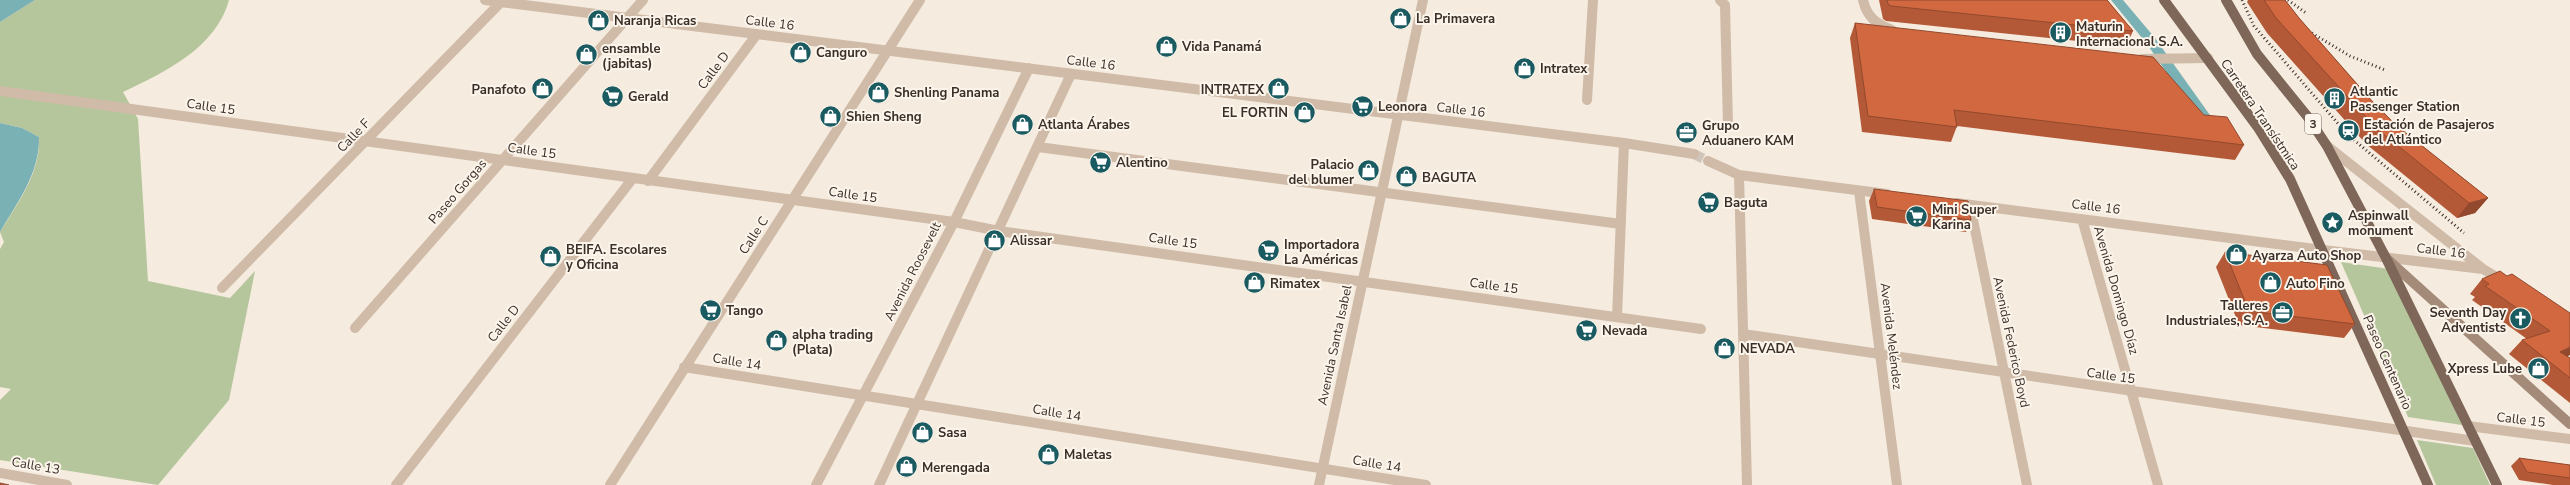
<svg xmlns="http://www.w3.org/2000/svg" width="2570" height="485" font-family="'Nunito Sans',sans-serif">
	<style>
		.green { fill: #b6c69c }
		.water { fill: #7ab1b5 }
		.lines { fill: none; stroke-linecap: round; stroke-linejoin: round }
		.canal { fill: #7ab1b5; fill-rule: evenodd }
		.minor-tunnel { stroke: #d0c5ba; stroke-width: 10; stroke-dasharray: 10 5; stroke-linecap: butt }
		.minor { stroke: #cfbba8; stroke-width: 10 }
		.tertiary { stroke: #cfbba8; stroke-width: 10 }
		.secondary { stroke: #a38a79; stroke-width: 10 }
		.primary { stroke: #7e6659; stroke-width: 10 }
		.rail { stroke: #3b2f29; stroke-width: 3; stroke-dasharray: 1 3; stroke-linecap: butt }
		.wall { fill: #b45937 }
		.shaded-wall { fill: #92492d }
		.building { fill: #d16840; stroke: #92492d }
		.labels { text-anchor: middle; stroke-width: 4; stroke-linejoin: round; paint-order: stroke }
		.shield { fill: #fcf5eb; stroke: #756a63; stroke-width: 1 }
		.shield-label { font-size: 12px; font-weight: bold; fill: #3b2f29 }
		.poi-label { font-size: 13px; font-weight: bold; fill: #3b2f29; stroke: #fcf5eb; text-anchor: start }
		.street-label { font-size: 13px; fill: #3b2f29; stroke: #fcf5eb }
	</style>
	<rect width="100%" height="100%" fill="#f5ebde"/>
	<path class="green" d="M35,0H229C216,48 165,72 123,92L138,119L148,281L230,298L255,271L229,400L158,485L0,460V400L11,389L0,387V249L4,242L0,232C18,203 41,172 39,137L22,128L0,123V22Z
		M2341,262L2389,269L2462,425L2408,417Z
		M2417,440L2473,448L2490,485H2436Z"/>
	<path class="water" d="M0,0H35L0,22Z
		M0,123L22,128L39,137C40,173 17,203 0,232Z"/>
	<g class="lines">
		<path class="canal" d="M2111,0H2123L2155,38L2212,118L2213,121L2212,124H2202L2147,44Z"/>
		<path class="minor-tunnel" d="M1694,154L1708,161"/>
		<path class="minor" d="M485,0L1624,143L1694,154
			M1720,0L1725,5L1728,125
			M1863,0C1867,17 1876,24 1892,30
			M2142,59L2208,58
			M0,91L954,222L999,231L1701,329
			M1587,100L1593,0
			M1038,147L1621,224
			M1708,161L1739,175L1887,194
			M1739,175L1747,485
			M648,181L757,34
			M1859,191L1897,485
			M1956,203L2323,250
			M1970,205L2027,485
			M2082,219L2158,485
			M222,288L503,0
			M1617,317L1624,143
			M355,328L643,0
			M1743,334L2475,441
			M684,367L1426,485
			M2468,426L2570,439
			M0,473L67,485
			M396,485L633,178
			M610,485L920,0
			M816,485L954,222L1029,68
			M879,485L1071,74
			M1319,485L1423,0"/>
		<path class="tertiary" d="M2327,146L2483,269L2503,281
			M2323,250L2483,269"/>
		<path class="secondary" d="M2386,258L2570,424"/>
		<path class="primary" d="M2164,0L2259,129L2290,179L2428,485
			M2226,0L2257,54L2307,116L2327,146L2386,258L2497,485"/>
		<path class="rail" d="M2242,0L2254,26L2347,134L2464,233
			M2288,0L2306,13
			M2305,29L2350,56L2385,70"/>
	</g>
	<path class="wall" d="M1879,0H2107L2133,31L2126,46L1886,21L1883,19Z
		M2248,0H2285L2299,18L2372,101L2397,126L2488,198L2475,213L2457,218L2366,144L2267,33L2247,2Z
		M1855,23L2204,115L2244,145L2235,160L1957,126L1951,142L1862,132L1850,38Z
		M1874,189L1971,220L1966,232L1872,219L1869,201Z
		M2225,252L2355,324L2344,338L2239,325L2216,267Z
		M2512,274L2567,356L2570,358V403L2509,354L2522,340L2527,339L2472,300L2475,297L2470,294L2482,279L2507,276Z
		M2519,458L2570,465V485H2553L2519,480L2511,466Z"/>
	<path class="shaded-wall" d="M2488,198L2475,213L2457,218L2469,203Z
		M2570,347V355L2552,364L2560,352Z"/>
	<path class="building" d="M1887,0H2107L2133,31L1891,6L1888,4Z
		M2264,0H2285L2299,18L2372,101L2397,126L2488,198L2469,203L2377,129L2276,18Z
		M1855,23L2153,57L2204,115L2227,117L2244,145L1954,110L1957,127L1868,116Z
		M1874,189L1968,201L1971,220L1877,207Z
		M2225,252L2327,265L2355,324L2249,311Z
		M2500,271L2507,276L2512,274L2570,313V347L2560,352L2570,358V378L2522,340L2550,331L2485,286L2489,284L2482,279Z
		M2519,458L2570,465V478L2527,472Z
		M0,483L9,485H0Z"/>
	<defs>
		<symbol id="shop-disc" viewBox="-11 -11 22 22"><circle r="9.5" fill="#1a5a61" stroke="#fcf5eb"/><path d="M-5-2.5h2.3a2.7 3.5 0 0 1 5.4 0H5L5.5 6h-11ZM-1.5-2.5h3a1.5 2.3 0 0 0-3 0Z" fill="#fff"/></symbol>
		<symbol id="building-disc" viewBox="-11 -11 22 22"><circle r="9.5" fill="#1a5a61" stroke="#fcf5eb"/><path d="M-4-6H4V6H1V3H-1V6H-4ZM-2.5-4.3h1.7v1.8h-1.7ZM.8-4.3h1.7v1.8H.8ZM-2.5-1h1.7V.8h-1.7ZM.8-1h1.7V.8H.8Z" fill="#fff"/></symbol>
		<symbol id="supermarket-disc" viewBox="-11 -11 22 22"><circle r="9.5" fill="#1a5a61" stroke="#fcf5eb"/><path d="M-6-5.5h2.5l.6 2H6L4.5 2H-2.5L-4.4-4H-6ZM-1.5 3.2a1.3 1.3 0 1 0 .1 0ZM3 3.2a1.3 1.3 0 1 0 .1 0Z" fill="#fff"/></symbol>
		<symbol id="station-disc" viewBox="-11 -11 22 22"><circle r="9.5" fill="#1a5a61" stroke="#fcf5eb"/><path d="M-3-6H3Q5-6 5-4V2Q5 4 3 4L4.5 6H3L1.5 4h-3L-3 6H-4.5L-3 4Q-5 4-5 2V-4Q-5-6-3-6ZM-3.5-4v3h7v-3ZM-3.5 1v1.5H-2V1ZM2 1v1.5H3.5V1Z" fill="#fff"/></symbol>
		<symbol id="office-disc" viewBox="-11 -11 22 22"><circle r="9.5" fill="#1a5a61" stroke="#fcf5eb"/><path d="M-6-3h4V-5.5h4V-3h4V5H-6ZM-1-4.5V-3h2v-1.5ZM-6 0V1H6V0Z" fill="#fff"/></symbol>
		<symbol id="sight-disc" viewBox="-11 -11 22 22"><circle r="9.5" fill="#1a5a61" stroke="#fcf5eb"/><path d="M0-6L1.8-2.2L6-1.7L2.9 1.2L3.7 5.4L0 3.3L-3.7 5.4L-2.9 1.2L-6-1.7L-1.8-2.2Z" fill="#fff"/></symbol>
		<symbol id="church-disc" viewBox="-11 -11 22 22"><circle r="9.5" fill="#1a5a61" stroke="#fcf5eb"/><path d="M-1.2-6h2.4v3.5h3.3v2.4h-3.3V6h-2.4V-.1h-3.3v-2.4h3.3Z" fill="#fff"/></symbol>
	</defs>
	<g fill-rule="evenodd">
		<use href="#shop-disc" x="1388" y="6" width="25" height="25"/>
		<use href="#shop-disc" x="586" y="8" width="25" height="25"/>
		<use href="#building-disc" x="2048" y="20" width="25" height="25"/>
		<use href="#shop-disc" x="1154" y="34" width="25" height="25"/>
		<use href="#shop-disc" x="788" y="40" width="25" height="25"/>
		<use href="#shop-disc" x="574" y="42" width="25" height="25"/>
		<use href="#shop-disc" x="1512" y="56" width="25" height="25"/>
		<use href="#shop-disc" x="530" y="76" width="25" height="25"/>
		<use href="#shop-disc" x="1266" y="76" width="25" height="25"/>
		<use href="#shop-disc" x="866" y="80" width="25" height="25"/>
		<use href="#supermarket-disc" x="600" y="84" width="25" height="25"/>
		<use href="#building-disc" x="2322" y="86" width="25" height="25"/>
		<use href="#supermarket-disc" x="1350" y="94" width="25" height="25"/>
		<use href="#shop-disc" x="1292" y="100" width="25" height="25"/>
		<use href="#shop-disc" x="818" y="104" width="25" height="25"/>
		<use href="#shop-disc" x="1010" y="112" width="25" height="25"/>
		<use href="#station-disc" x="2336" y="118" width="25" height="25"/>
		<use href="#office-disc" x="1674" y="120" width="25" height="25"/>
		<use href="#supermarket-disc" x="1088" y="150" width="25" height="25"/>
		<use href="#shop-disc" x="1356" y="158" width="25" height="25"/>
		<use href="#shop-disc" x="1394" y="164" width="25" height="25"/>
		<use href="#supermarket-disc" x="1696" y="190" width="25" height="25"/>
		<use href="#supermarket-disc" x="1904" y="204" width="25" height="25"/>
		<use href="#sight-disc" x="2320" y="210" width="25" height="25"/>
		<use href="#shop-disc" x="982" y="228" width="25" height="25"/>
		<use href="#supermarket-disc" x="1256" y="238" width="25" height="25"/>
		<use href="#shop-disc" x="2224" y="242" width="25" height="25"/>
		<use href="#shop-disc" x="538" y="244" width="25" height="25"/>
		<use href="#shop-disc" x="1242" y="270" width="25" height="25"/>
		<use href="#shop-disc" x="2258" y="270" width="25" height="25"/>
		<use href="#supermarket-disc" x="698" y="298" width="25" height="25"/>
		<use href="#office-disc" x="2270" y="300" width="25" height="25"/>
		<use href="#church-disc" x="2508" y="306" width="25" height="25"/>
		<use href="#supermarket-disc" x="1574" y="318" width="25" height="25"/>
		<use href="#shop-disc" x="764" y="328" width="25" height="25"/>
		<use href="#shop-disc" x="1712" y="336" width="25" height="25"/>
		<use href="#shop-disc" x="2526" y="356" width="25" height="25"/>
		<use href="#shop-disc" x="910" y="420" width="25" height="25"/>
		<use href="#shop-disc" x="1036" y="442" width="25" height="25"/>
		<use href="#shop-disc" x="894" y="454" width="25" height="25"/>
	</g>
	<g class="labels">
		<rect class="shield" x="2305" y="114" width="16" height="20" rx="3"/>
		<g class="shield-label">
			<text x="2313" y="128">3</text>
		</g>
		<g class="poi-label">
			<text x="1416" y="23">La Primavera</text>
			<text x="614" y="25">Naranja Ricas</text>
			<text x="2076" y="31">Maturin<tspan x="2076" dy="15">Internacional S.A.</tspan></text>
			<text x="1182" y="51">Vida Panamá</text>
			<text x="602" y="53">ensamble<tspan x="602" dy="15">(jabitas)</tspan></text>
			<text x="816" y="57">Canguro</text>
			<text x="1540" y="73">Intratex</text>
			<text x="526" y="94" text-anchor="end">Panafoto</text>
			<text x="1264" y="94" text-anchor="end">INTRATEX</text>
			<text x="2350" y="96">Atlantic<tspan x="2350" dy="15">Passenger Station</tspan></text>
			<text x="894" y="97">Shenling Panama</text>
			<text x="628" y="101">Gerald</text>
			<text x="1378" y="111">Leonora</text>
			<text x="1288" y="117" text-anchor="end">EL FORTIN</text>
			<text x="846" y="121">Shien Sheng</text>
			<text x="1038" y="129">Atlanta Árabes</text>
			<text x="2364" y="129">Estación de Pasajeros<tspan x="2364" dy="15">del Atlántico</tspan></text>
			<text x="1702" y="130">Grupo<tspan x="1702" dy="15">Aduanero KAM</tspan></text>
			<text x="1116" y="167">Alentino</text>
			<text x="1354" y="169" text-anchor="end">Palacio<tspan x="1354" dy="15">del blumer</tspan></text>
			<text x="1422" y="182">BAGUTA</text>
			<text x="1724" y="207">Baguta</text>
			<text x="1932" y="214">Mini Super<tspan x="1932" dy="15">Karina</tspan></text>
			<text x="2348" y="220">Aspinwall<tspan x="2348" dy="15">monument</tspan></text>
			<text x="1010" y="245">Alissar</text>
			<text x="1284" y="249">Importadora<tspan x="1284" dy="15">La Américas</tspan></text>
			<text x="566" y="254">BEIFA. Escolares<tspan x="566" dy="15">y Oficina</tspan></text>
			<text x="2252" y="260">Ayarza Auto Shop</text>
			<text x="1270" y="288">Rimatex</text>
			<text x="2286" y="288">Auto Fino</text>
			<text x="2268" y="310" text-anchor="end">Talleres<tspan x="2268" dy="15">Industriales, S.A.</tspan></text>
			<text x="726" y="315">Tango</text>
			<text x="2506" y="317" text-anchor="end">Seventh Day<tspan x="2506" dy="15">Adventists</tspan></text>
			<text x="1602" y="335">Nevada</text>
			<text x="792" y="339">alpha trading<tspan x="792" dy="15">(Plata)</tspan></text>
			<text x="1740" y="353">NEVADA</text>
			<text x="2522" y="373" text-anchor="end">Xpress Lube</text>
			<text x="938" y="437">Sasa</text>
			<text x="1064" y="459">Maletas</text>
			<text x="922" y="472">Merengada</text>
		</g>
		<g class="street-label">
			<text transform="translate(770 22) rotate(7)" y="5">Calle 16</text>
			<text transform="translate(1091 62) rotate(7)" y="5">Calle 16</text>
			<text transform="translate(713 70) rotate(-53)" y="5">Calle D</text>
			<text transform="translate(211 106) rotate(8)" y="5">Calle 15</text>
			<text transform="translate(1461 109) rotate(7)" y="5">Calle 16</text>
			<text transform="translate(2261 114) rotate(56)" y="5">Carretera Transístmica</text>
			<text transform="translate(353 135) rotate(-46)" y="5">Calle F</text>
			<text transform="translate(532 150) rotate(8)" y="5">Calle 15</text>
			<text transform="translate(457 191) rotate(-49)" y="5">Paseo Gorgas</text>
			<text transform="translate(853 194) rotate(8)" y="5">Calle 15</text>
			<text transform="translate(2096 206) rotate(7)" y="5">Calle 16</text>
			<text transform="translate(753 235) rotate(-57)" y="5">Calle C</text>
			<text transform="translate(1173 240) rotate(8)" y="5">Calle 15</text>
			<text transform="translate(2441 250) rotate(7)" y="5">Calle 16</text>
			<text transform="translate(912 271) rotate(-63)" y="5">Avenida Roosevelt</text>
			<text transform="translate(1494 285) rotate(8)" y="5">Calle 15</text>
			<text transform="translate(2117 290) rotate(74)" y="5">Avenida Domingo Díaz</text>
			<text transform="translate(503 323) rotate(-52)" y="5">Calle D</text>
			<text transform="translate(1892 336) rotate(83)" y="5">Avenida Meléndez</text>
			<text transform="translate(2012 342) rotate(78)" y="5">Avenida Federico Boyd</text>
			<text transform="translate(1334 345) rotate(-78)" y="5">Avenida Santa Isabel</text>
			<text transform="translate(737 361) rotate(9)" y="5">Calle 14</text>
			<text transform="translate(2388 362) rotate(66)" y="5">Paseo Centenario</text>
			<text transform="translate(2111 375) rotate(8)" y="5">Calle 15</text>
			<text transform="translate(1057 412) rotate(9)" y="5">Calle 14</text>
			<text transform="translate(2521 419) rotate(7)" y="5">Calle 15</text>
			<text transform="translate(1377 463) rotate(9)" y="5">Calle 14</text>
			<text transform="translate(36 465) rotate(10)" y="5">Calle 13</text>
		</g>
	</g>
</svg>
